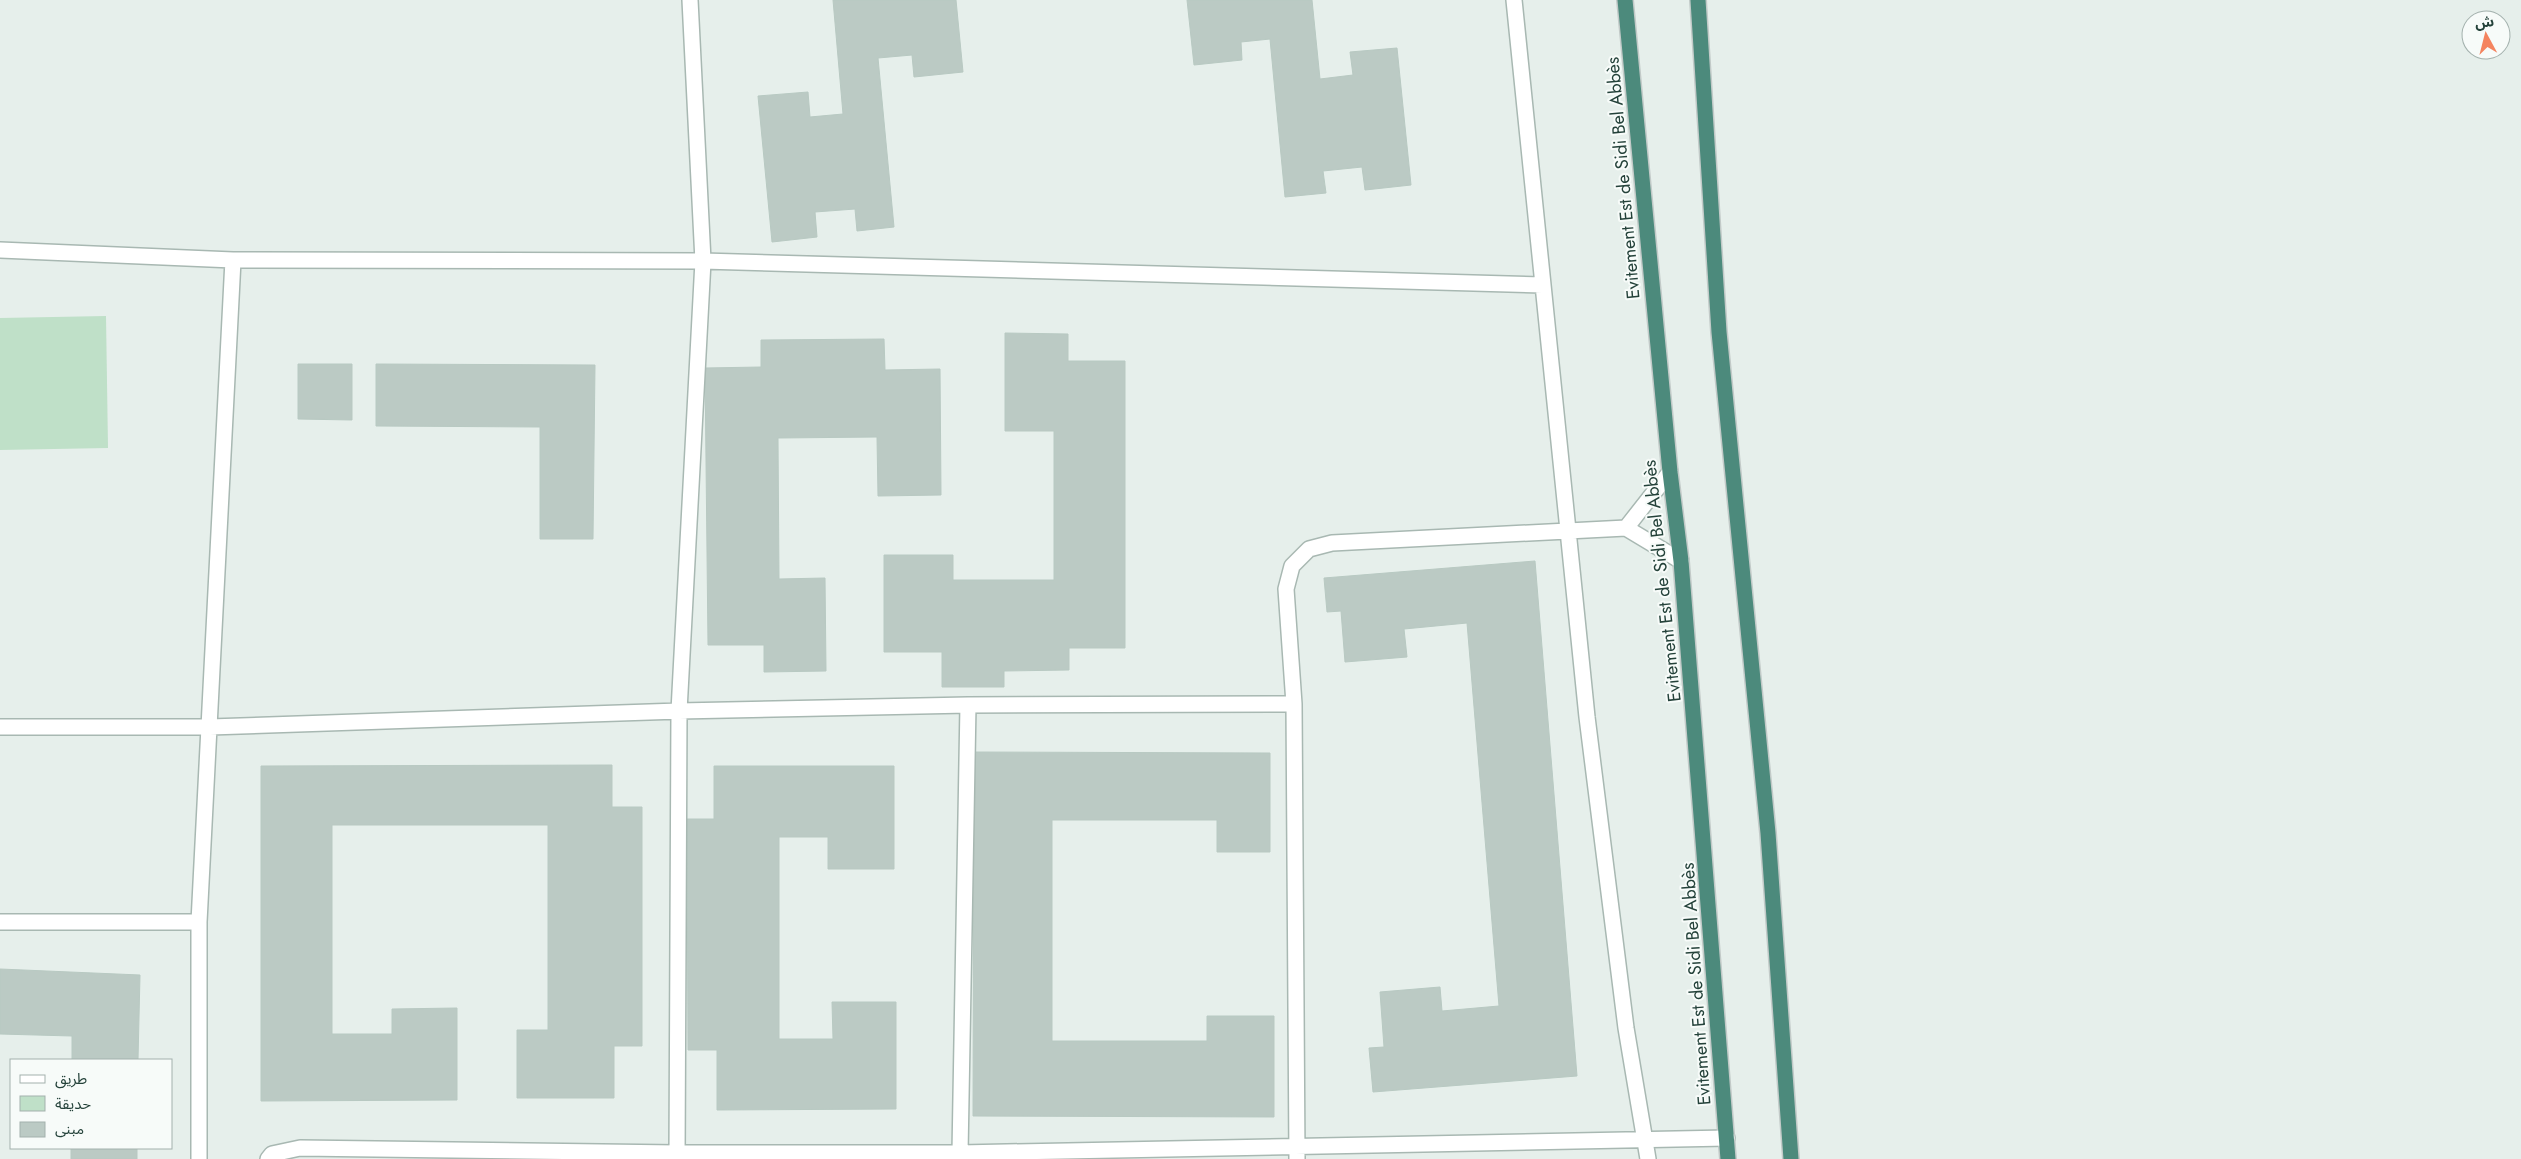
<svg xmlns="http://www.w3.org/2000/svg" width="2521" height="1159" font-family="Jost,'Noto Sans Arabic',sans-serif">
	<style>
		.green { fill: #bfe0c8 }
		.building { fill: #bbcac4; stroke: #b8c9c2 }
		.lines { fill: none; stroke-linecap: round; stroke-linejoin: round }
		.minor-casing { stroke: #a8b8b2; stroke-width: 18 }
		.trunk-casing { stroke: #c2cac8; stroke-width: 18 }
		.minor { stroke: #fff; stroke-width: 15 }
		.trunk { stroke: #4c8a7c; stroke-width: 15 }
		.labels { text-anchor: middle; stroke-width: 4; stroke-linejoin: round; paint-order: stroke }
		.street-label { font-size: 18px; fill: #24423a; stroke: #f7fbf9 }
	</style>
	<rect width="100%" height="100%" fill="#e6efeb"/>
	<path class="green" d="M106,316L108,448L0,450V318Z"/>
	<path class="building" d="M833,0H956L963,72L914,77L912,55L878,58L894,227L857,231L855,209L815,212L817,237L772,242L758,96L808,92L810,117L843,114Z
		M1187,0H1312L1320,79L1353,75L1350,52L1397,48L1411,185L1365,190L1362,167L1323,171L1326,193L1285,197L1270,39L1241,42L1242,60L1194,65Z
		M1005,333L1068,334V361H1125V648H1069V670L1004,671V687H942V652H884V555H953V580H1054V431H1005Z
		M884,339L885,370L940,369L941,495L878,496L877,437L778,438L779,579L825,578L826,671L764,672V645H708L705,368L761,367V340Z
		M298,364H352V420L298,419Z
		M376,364L595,365L593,539H540V427L376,426Z
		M1535,561L1577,1076L1373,1092L1369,1048L1384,1047L1380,992L1440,987L1442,1011L1499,1006L1467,623L1404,629L1407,657L1345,662L1341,611L1327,612L1324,578Z
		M974,752L1270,753V852H1217V820H1052V1041H1207V1016H1274V1117L973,1116Z
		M612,765V807H642V1046H614V1098H517V1030H548V825H332V1034H392V1009L457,1008V1100L261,1101V766Z
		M714,766H894V869H828V837H779V1039H833L832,1002H896V1109L717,1110V1050H688L687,819H714Z
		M0,969L140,975L138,1060H72V1036L0,1034Z
		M71,1148H137V1159H71Z"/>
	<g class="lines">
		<defs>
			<path id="minor" d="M1514,0L1587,717L1626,1028L1648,1159
				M0,250L233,260L703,261L1542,285
				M1670,472L1626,528L1681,561
				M0,727H210L679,711L968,705L1294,704
				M0,922H199
				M960,1153L968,705
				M199,1159V922L233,260
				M268,1159L272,1154L300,1148L677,1153H960L1727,1138
				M677,1159L679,711L703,261L690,0
				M1297,1159L1294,704L1286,589L1292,566L1309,549L1332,543L1626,528"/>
			<path id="trunk" d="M1625,0L1670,472L1681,561L1728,1159
				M1698,0L1719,332L1768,833L1791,1159"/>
		</defs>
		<use href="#minor" class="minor-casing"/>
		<use href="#trunk" class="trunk-casing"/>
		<use href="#minor" class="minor"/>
		<use href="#trunk" class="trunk"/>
	</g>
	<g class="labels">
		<g class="street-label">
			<text transform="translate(1623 178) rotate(-95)" y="6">Evitement Est de Sidi Bel Abbès</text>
			<text transform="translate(1662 581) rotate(-96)" y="6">Evitement Est de Sidi Bel Abbès</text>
			<text transform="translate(1696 984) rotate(-94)" y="6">Evitement Est de Sidi Bel Abbès</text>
		</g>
	</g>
	<rect x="10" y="1059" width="162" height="90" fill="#f7fbf9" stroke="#a3b1ad"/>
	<rect x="20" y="1075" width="25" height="8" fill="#ffffff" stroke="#a3b1ad"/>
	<text x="55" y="1084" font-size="15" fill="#24423a">طريق</text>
	<rect x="20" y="1096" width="25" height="15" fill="#bfe0c8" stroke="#a3b1ad"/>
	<text x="55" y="1109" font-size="15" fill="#24423a">حديقة</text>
	<rect x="20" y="1122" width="25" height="15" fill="#bbcac4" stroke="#a3b1ad"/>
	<text x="55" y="1134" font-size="15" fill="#24423a">مبنى</text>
	<g transform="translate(2486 35) rotate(353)"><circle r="24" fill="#f7fbf9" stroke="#a3b1ad"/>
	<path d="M0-4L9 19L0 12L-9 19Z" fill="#f4845f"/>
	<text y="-8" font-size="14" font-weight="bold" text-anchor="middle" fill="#24423a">ش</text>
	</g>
</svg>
